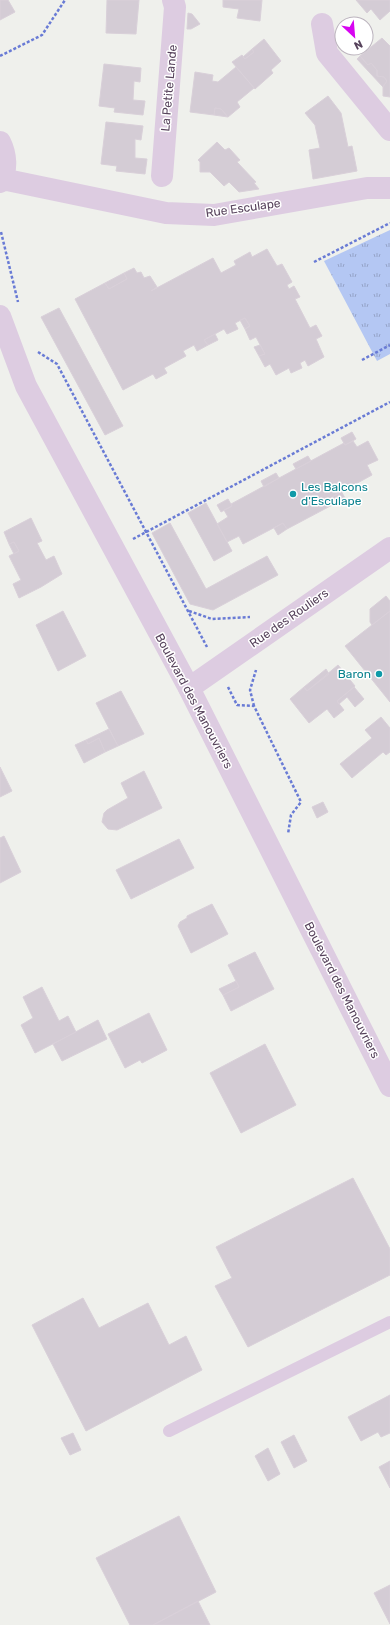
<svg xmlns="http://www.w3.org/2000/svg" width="390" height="1625" font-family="Rubik,sans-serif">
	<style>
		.park { fill: url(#park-tufts) }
		.building { fill: #d4ccd5; stroke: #d9d0d9 }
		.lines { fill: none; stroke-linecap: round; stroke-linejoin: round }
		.path { stroke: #697bd5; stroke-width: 2.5; stroke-dasharray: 3 2; stroke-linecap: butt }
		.service { stroke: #ddcce1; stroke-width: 12 }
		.minor { stroke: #ddcce1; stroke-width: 22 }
		.tertiary { stroke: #ddcce1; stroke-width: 22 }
		.culture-dot { fill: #0f9aa8; stroke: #fff; stroke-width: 1.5 }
		.labels { text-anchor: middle; stroke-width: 3; stroke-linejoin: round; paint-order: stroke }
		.street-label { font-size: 12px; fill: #57435c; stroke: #fff }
		.culture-label { font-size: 12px; fill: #0d838f; stroke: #fff; text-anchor: start }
	</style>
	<defs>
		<pattern id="park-tufts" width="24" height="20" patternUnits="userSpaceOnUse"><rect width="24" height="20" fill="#b4c7f3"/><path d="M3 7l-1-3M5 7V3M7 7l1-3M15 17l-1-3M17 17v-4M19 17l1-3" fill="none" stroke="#95a3c8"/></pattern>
	</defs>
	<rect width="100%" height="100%" fill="#eff0ec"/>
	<path class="park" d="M390,230V354L377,361L324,261Z"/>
	<path class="building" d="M0,0H8L15,12L0,20Z
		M107,0H139L136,34L106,33Z
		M223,0H262L260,21L237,18L239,9L223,7Z
		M356,0H390V11L380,20L371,9L367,13Z
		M188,13L192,14L200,24L191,29H187Z
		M382,38L390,46V97L383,96V86L387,81L384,77L377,76V70L371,63L368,65L360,56Z
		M264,39L281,61L271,70L273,73L255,89L232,62L242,55L245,59L254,52L252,49Z
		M252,49L254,52L245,59L243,57Z
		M360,56L368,65L371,63L377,70V76L384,77L387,81L383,87L357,59Z
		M104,64L141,68L140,82L134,81L133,100L145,101L143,115L114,112L115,108L99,106Z
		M236,67L254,88L237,102L240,107L228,117L221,109L215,108L214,115L190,112L195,72L213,75L212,81L218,82Z
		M328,96L341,113L348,147L352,146L357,171L313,179L309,150L320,148L315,125L305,113Z
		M215,108L221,109L228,117L214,115Z
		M106,122L143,126L141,140L135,139V158L147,159L145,174L116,171L117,166L101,164Z
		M217,142L225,150L229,148L240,160L237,162L256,182L254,183L259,189L239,192L229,182L224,186L210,172H200V162L198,160Z
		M267,249L277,266L282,264L292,282L287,285L289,289L294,286L300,297L295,299L310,328L316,325L322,336L316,339L324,357L308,366L305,360L300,363L302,368L291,373L289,368L276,375L270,364L265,367L259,356L265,354L256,337L250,340L245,329L250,326L245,318L235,323L238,329L227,334L224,329L204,340L208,345L197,351L194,345L183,351L186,356L164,368L167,373L156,379L153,374L123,390L75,299L105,283L109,289L127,279L124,273L134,268L137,273L141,272L144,278L150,276L157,287L151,291L213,258L221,273L236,265L234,261L250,252L252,257Z
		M124,273L127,279L109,289L105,283Z
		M59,308L123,426L105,435L41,317Z
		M245,318L250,326L245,329L240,320Z
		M215,334L218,340L208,345L204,340Z
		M260,345L265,354L259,356L254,347Z
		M352,432L356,439L345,445L341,438Z
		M353,441L357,447L368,441L378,460L367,465L372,475L332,497L336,503L287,529L283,523L243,544L239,536L227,542L217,524L228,517L224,510L232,506L231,504L344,443L345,445Z
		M308,456L311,461L296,469L293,464Z
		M276,473L279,478L264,487L261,481Z
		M341,491L345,498L336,503L332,497Z
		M228,499L232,506L221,512L217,505Z
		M206,503L232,551L214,561L188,513Z
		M31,518L42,541L37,543L46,560L54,556L62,574L41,587L19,598L13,584L21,580L9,556L19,551L14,542L9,544L4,532Z
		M170,523L206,589L267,556L278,575L213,610L190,604L152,533Z
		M283,523L287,529L278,535L274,528Z
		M14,542L19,551L14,554L9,544Z
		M386,596L390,601V611L372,625L370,622V609Z
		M63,611L86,656L58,671L36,625Z
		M390,611V702L345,646Z
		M338,665L355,686L337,701L344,710L334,718L327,709L309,723L290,699L304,687L307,691Z
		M326,669L329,674L307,691L304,687Z
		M354,687L364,699L355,707L347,697L339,704L337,701Z
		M121,691L144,734L118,746L96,703Z
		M381,717L390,728V752L386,755L383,752L352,778L340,764L372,738L365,730Z
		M109,729L118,746L105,752L99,738L88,744L86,740Z
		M99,738L105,752L84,763L75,745L86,740L88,744Z
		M0,767L12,791L0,797Z
		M144,771L162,808L117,830L108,829L102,822L104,813L107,810L128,798L121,783Z
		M323,802L328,812L317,818L312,807Z
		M4,836L21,872L0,883V838Z
		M179,839L194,868L131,899L116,870Z
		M212,904L228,934L191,953L178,926L180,922L187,918V916Z
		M255,952L274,989L231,1011L223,995L239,987L228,965Z
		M236,981L239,987L223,995L219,989Z
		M42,987L59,1021L68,1016L76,1032L35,1053L21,1025L33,1018L23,997Z
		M149,1013L167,1050L142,1063L140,1060L125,1068L108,1034Z
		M98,1020L107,1039L62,1061L53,1044Z
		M265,1044L296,1105L241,1133L210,1073Z
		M353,1178L390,1249V1275L248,1347L215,1286L232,1278L216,1247Z
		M83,1298L99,1328L148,1303L169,1345L186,1336L202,1370L86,1431L32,1325Z
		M390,1395V1433L381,1437L378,1432L361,1441L348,1417Z
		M73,1433L81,1450L70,1455L61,1438Z
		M294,1435L307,1461L294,1468L281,1442Z
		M268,1448L280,1474L268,1481L255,1456Z
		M390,1461V1488L379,1467Z
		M179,1516L216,1592L153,1625H130L96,1558Z
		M390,1585V1624L374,1593Z
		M198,1601L210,1625H153Z"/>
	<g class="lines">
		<path class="path" d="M0,56L42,35L65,0
			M1,232L18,302
			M314,262L390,223
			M38,352L57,364L207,647
			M362,360L390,345
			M133,539L390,402
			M189,611L212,619L250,617
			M228,687L237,705L254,706L301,802L291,815L288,834
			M254,706L250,690L256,670"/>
		<path class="service" d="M169,1431L390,1322"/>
		<path class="minor" d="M322,24L327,53L390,130
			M162,176L175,7L173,0
			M189,688L390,548"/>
		<path class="tertiary" d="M0,142C6,154 8,170 0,182
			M2,179L166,213L214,215L367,188H390
			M0,316L26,386L189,688L390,1086"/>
	</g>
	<g class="culture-dot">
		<circle cx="293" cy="494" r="4"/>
		<circle cx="379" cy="674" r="4"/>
	</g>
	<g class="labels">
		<g class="street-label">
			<text transform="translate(169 88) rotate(-85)" y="4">La Petite Lande</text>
			<text transform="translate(243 208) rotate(-8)" y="4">Rue Esculape</text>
			<text transform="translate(289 618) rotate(-35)" y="4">Rue des Rouliers</text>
			<text transform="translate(194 701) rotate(62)" y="4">Boulevard des Manouvriers</text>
			<text transform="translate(342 990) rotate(63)" y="4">Boulevard des Manouvriers</text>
		</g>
		<g class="culture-label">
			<text x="301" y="491">Les Balcons<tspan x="301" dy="14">d'Esculape</tspan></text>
			<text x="371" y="678" text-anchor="end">Baron</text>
		</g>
	</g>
	<g transform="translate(354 36) rotate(154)"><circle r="19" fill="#ffffff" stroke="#bcb4be"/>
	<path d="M0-3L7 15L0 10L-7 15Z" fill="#d705f1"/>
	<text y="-6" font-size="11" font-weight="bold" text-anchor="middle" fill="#57435c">N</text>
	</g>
</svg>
